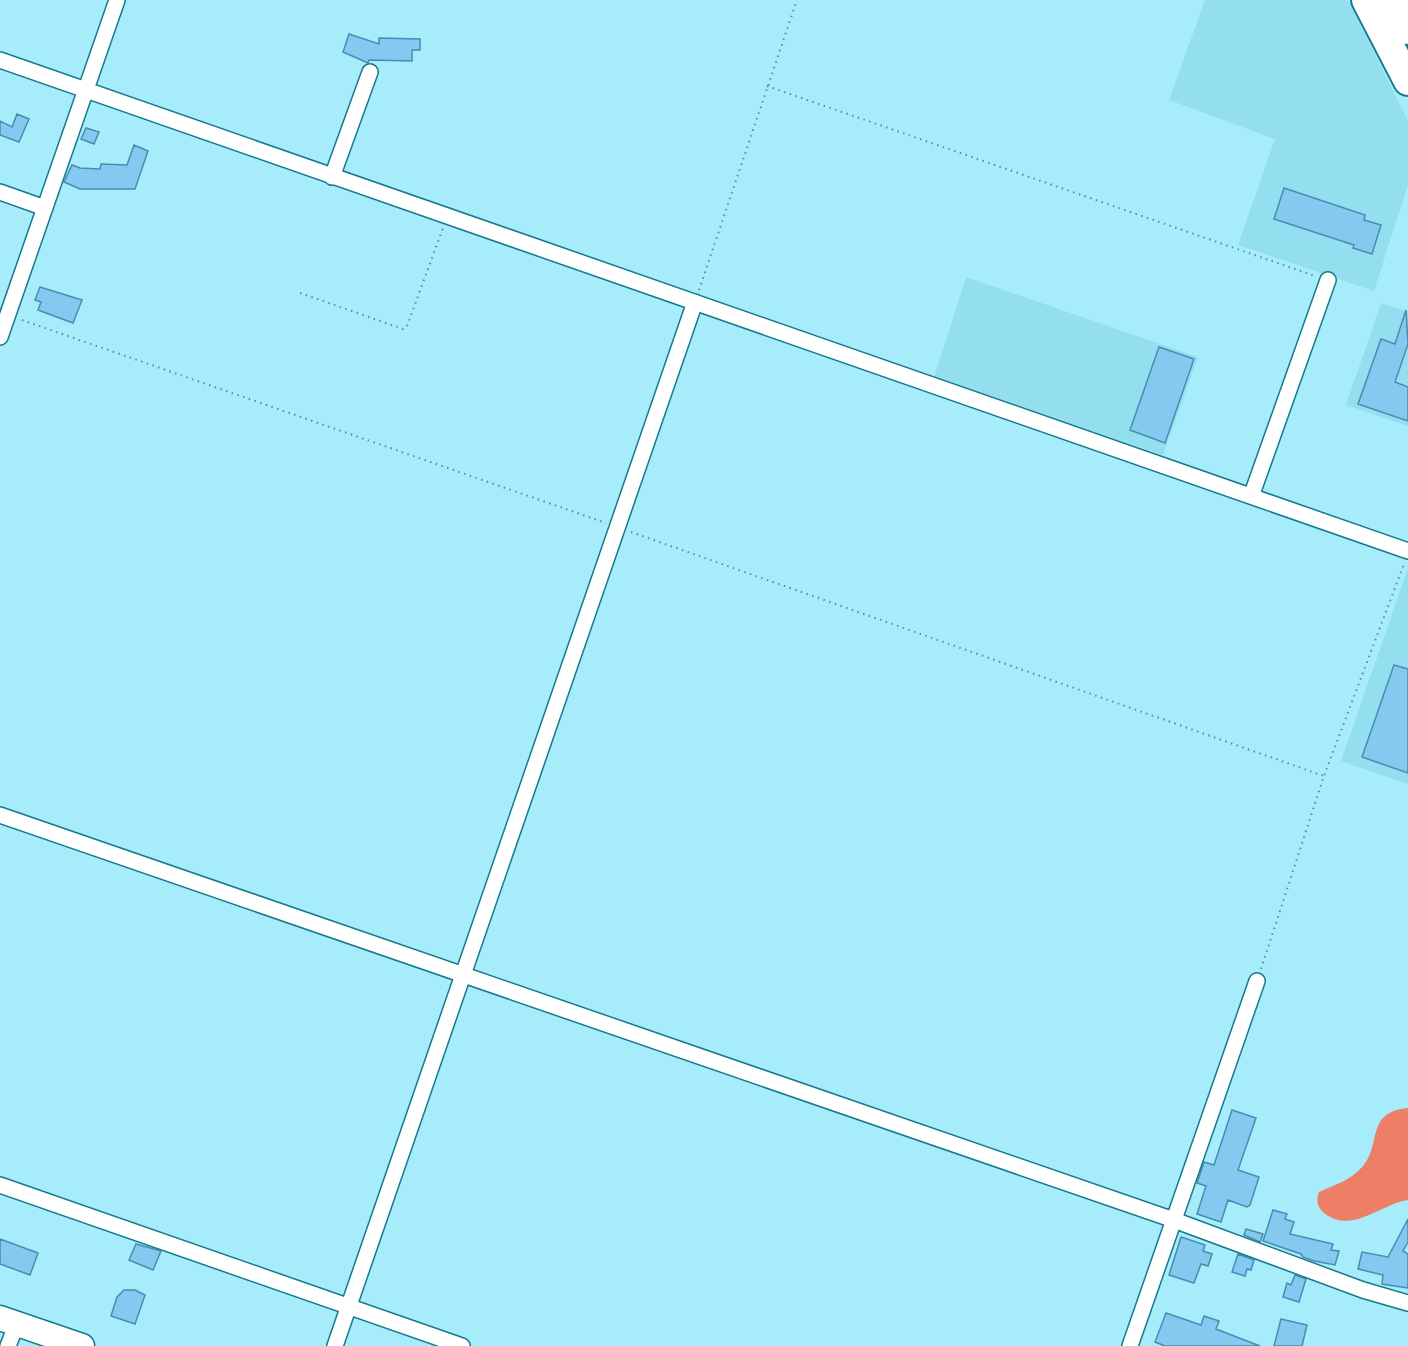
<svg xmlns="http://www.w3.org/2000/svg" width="1408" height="1346" font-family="'Source Sans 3',sans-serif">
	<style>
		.built { fill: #93dff0 }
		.forest { fill: #ee7f67 }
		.building { fill: #84caf0; stroke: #478db1; stroke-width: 1.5 }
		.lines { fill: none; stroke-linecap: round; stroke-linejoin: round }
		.street-casing { stroke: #147a8c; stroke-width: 18 }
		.primary-casing { stroke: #147a8c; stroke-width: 27 }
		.highway-casing { stroke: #147a8c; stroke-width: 32 }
		.path { stroke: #5b8d98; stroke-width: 2; stroke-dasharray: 1.5 4.5; stroke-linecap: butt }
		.street { stroke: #fff; stroke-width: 15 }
		.primary { stroke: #fff; stroke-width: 24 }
		.highway { stroke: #fff; stroke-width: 28 }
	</style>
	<rect width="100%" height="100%" fill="#a7ecfb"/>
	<path class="built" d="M1205,0H1348L1408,121V185L1374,291L1238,245L1275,139L1169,100Z
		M966,277L1198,357L1163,455L934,378Z
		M1381,303L1408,312V426L1346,405Z
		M1408,568V784L1341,761Z"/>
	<path class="forest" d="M1408,1108V1200C1380,1204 1352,1235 1324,1213C1317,1207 1316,1200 1319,1192C1336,1184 1350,1181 1363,1166C1382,1144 1365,1112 1408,1108Z"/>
	<path class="building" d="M349,34L379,44V38L420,39V50H412V61L369,60L368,63L343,52Z
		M17,114L29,119L19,142L0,135V121L12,127Z
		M86,128L99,132L94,144L81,139Z
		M134,145L148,151L135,189H80L64,182L72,165L80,168L100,169L101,164L127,165Z
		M1284,188L1365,215L1364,220L1381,225L1372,254L1353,248L1354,245L1274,219Z
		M40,287L82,300L73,323L38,310L41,302L35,300Z
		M1406,310L1408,344L1395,382L1408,387V421L1358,404L1381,339L1395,344Z
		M1159,347L1194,359L1165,443L1130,430Z
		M1394,665L1408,669V773L1362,757Z
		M1232,1110L1256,1118L1238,1170L1259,1177L1250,1205L1247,1207L1228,1200L1221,1222L1197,1214L1206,1186L1197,1183L1204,1162L1214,1165Z
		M1273,1210L1287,1214L1285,1219L1294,1222L1290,1234L1333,1244L1331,1250L1339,1251L1335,1265L1314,1261L1303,1257L1301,1254L1263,1241Z
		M1408,1219V1242L1403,1251L1408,1254V1288L1382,1284L1383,1275L1358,1269L1362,1252L1388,1257Z
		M1246,1229L1263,1234L1260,1242L1244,1235Z
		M1181,1237L1205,1245L1203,1251L1212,1254L1208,1266L1201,1264L1194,1283L1169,1275Z
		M0,1239L38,1253L30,1275L0,1264Z
		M136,1244L161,1251L153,1270L129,1260Z
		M1238,1254L1254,1260L1251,1270L1247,1269L1245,1276L1232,1272Z
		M1295,1275L1306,1279L1299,1302L1283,1297L1287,1283L1291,1285Z
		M124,1290H135L145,1295L135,1324L111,1316L117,1297Z
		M1166,1313L1201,1325L1204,1316L1219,1321L1216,1329L1260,1346H1165L1155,1342Z
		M1281,1319L1307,1325L1302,1346H1274Z"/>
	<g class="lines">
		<defs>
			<path id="street" d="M0,60L1408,551
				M332,177L370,72
				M0,192L45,208
				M0,337L117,0
				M1252,494L1328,280
				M0,815L1174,1220L1363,1290L1408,1303
				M0,1185L462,1346
				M8,1346L17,1323
				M335,1346L695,302
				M1130,1346L1257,981"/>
			<path id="primary" d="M0,1318L82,1346"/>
			<path id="highway" d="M1366,0L1408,81
				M1393,0L1408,30"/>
		</defs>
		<use href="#street" class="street-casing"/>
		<use href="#primary" class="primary-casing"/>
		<use href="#highway" class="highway-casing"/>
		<path class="path" d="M767,86L1315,276
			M699,290L797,0
			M300,293L403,329L407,326L443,228
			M22,320L606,523
			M631,532L1324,776
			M1261,969L1324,776L1404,564"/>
		<use href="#street" class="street"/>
		<use href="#primary" class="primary"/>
		<use href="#highway" class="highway"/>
	</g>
</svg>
